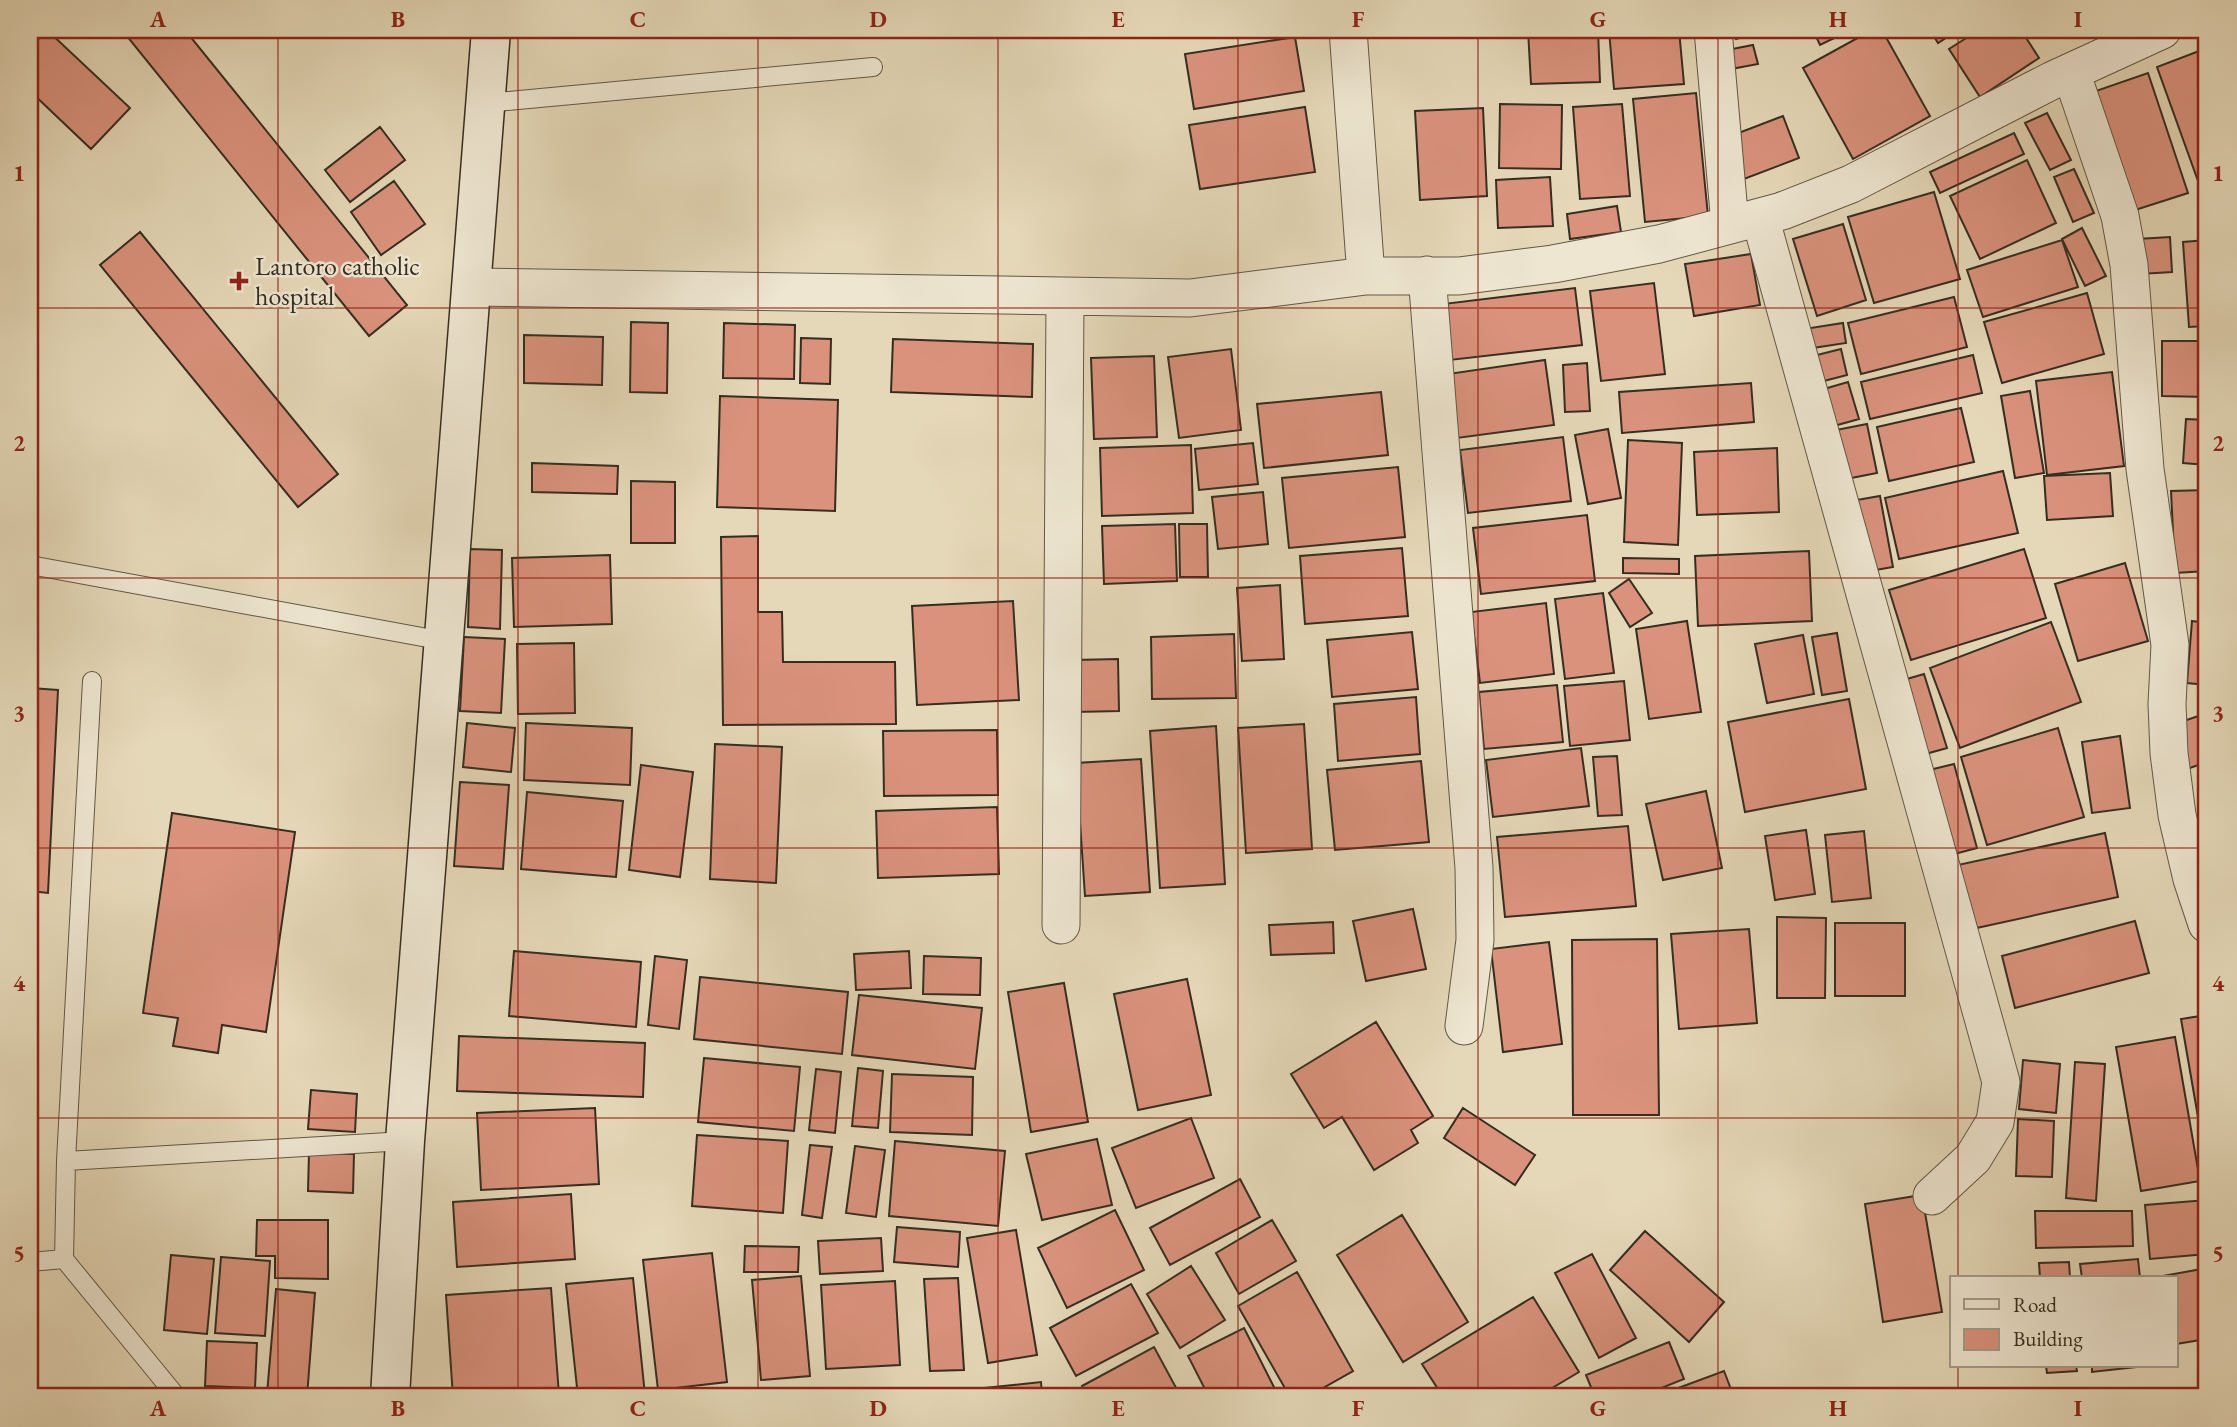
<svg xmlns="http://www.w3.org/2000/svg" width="2237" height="1427" font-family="'EB Garamond',serif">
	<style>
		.building { fill: #da927d; stroke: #362d21; stroke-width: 2 }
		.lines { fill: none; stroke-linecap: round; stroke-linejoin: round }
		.lane-casing { stroke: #625847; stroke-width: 20 }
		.street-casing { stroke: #625847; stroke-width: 39 }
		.secondary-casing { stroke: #362d21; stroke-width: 41 }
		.lane { stroke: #eee6d1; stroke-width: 18 }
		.street { stroke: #eee6d1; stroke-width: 37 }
		.secondary { stroke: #eee6d1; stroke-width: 38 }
		.grid { fill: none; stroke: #8f2418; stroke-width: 2; stroke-opacity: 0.55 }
		.poi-dot { fill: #8f2418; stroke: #eee6d1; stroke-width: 2.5 }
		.labels { text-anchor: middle; stroke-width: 5; stroke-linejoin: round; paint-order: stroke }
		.poi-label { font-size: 26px; fill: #362d21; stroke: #eee6d1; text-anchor: start }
		.neatline { fill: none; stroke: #8f2418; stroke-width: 2.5 }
		.grid-label { font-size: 23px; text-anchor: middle; font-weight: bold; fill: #8f2418 }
	</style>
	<rect width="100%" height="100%" fill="#e5d8b8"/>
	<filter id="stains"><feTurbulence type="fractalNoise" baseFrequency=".00286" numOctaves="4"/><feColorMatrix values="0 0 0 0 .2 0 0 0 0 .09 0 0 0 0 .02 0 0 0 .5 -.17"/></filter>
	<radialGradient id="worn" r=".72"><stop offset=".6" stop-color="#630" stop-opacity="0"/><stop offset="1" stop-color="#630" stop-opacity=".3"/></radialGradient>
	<path class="building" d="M47,30L130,108L91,149L30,91V48Z
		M122,30H185L407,305L369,336Z
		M1528,30H1598L1600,82L1531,84Z
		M1609,30H1679L1684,84L1614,89Z
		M1733,30H1763V31L1736,39Z
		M1813,30H1851L1820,45Z
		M1872,30H1882L1930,116L1853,159L1803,68Z
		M1930,30H1958L1938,43Z
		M1979,30H2021L2039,58L1980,97L1949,49Z
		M1295,37L1304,91L1194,109L1185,54Z
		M1753,45L1758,64L1731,69L1727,50Z
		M2207,48V206L2157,67Z
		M2148,73L2188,193L2129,212L2090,93Z
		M1696,93L1708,216L1645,222L1633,99Z
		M1500,104L1562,105L1561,169L1499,168Z
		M1622,104L1630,196L1580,199L1573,107Z
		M1305,107L1315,172L1200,189L1189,125Z
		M1483,108L1487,196L1420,200L1415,111Z
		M2047,113L2071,160L2050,170L2025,123Z
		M1783,116L1799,158L1744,179L1728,137Z
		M380,127L405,160L350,202L325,170Z
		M2014,133L2024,154L1940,193L1930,172Z
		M2027,160L2056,223L1980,259L1950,196Z
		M2074,169L2094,213L2073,222L2054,177Z
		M1550,177L1553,226L1498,228L1496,180Z
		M394,181L425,224L381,255L351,212Z
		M1934,192L1960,279L1874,303L1848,217Z
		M1617,206L1621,232L1570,239L1567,214Z
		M1843,224L1866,300L1817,316L1793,239Z
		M2082,228L2106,276L2085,286L2062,239Z
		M140,232L338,474L298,507L100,265Z
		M2170,237L2172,272L2140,274L2137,239Z
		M2062,240L2078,287L1983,317L1967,270Z
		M2207,240V326L2189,327L2183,242Z
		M1751,254L1760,305L1694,316L1685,264Z
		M1654,283L1665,374L1601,381L1590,291Z
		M1575,288L1582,345L1441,361L1435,305Z
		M2087,293L2104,354L2002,383L1984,322Z
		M1954,297L1967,347L1861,374L1848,323Z
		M631,322L668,323L667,393L630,392Z
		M724,323L795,325L794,379L723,378Z
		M1843,323L1846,343L1806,349L1804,329Z
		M524,335L603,337L602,385L524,383Z
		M801,338L831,339L830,384L800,383Z
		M893,339L1033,344L1032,397L891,392Z
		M2162,341H2207V397L2162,396Z
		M1231,349L1241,430L1179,438L1168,357Z
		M1841,349L1847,375L1820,382L1813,356Z
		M1973,355L1982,393L1870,419L1861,382Z
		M1154,356L1157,437L1094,439L1091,358Z
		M1545,360L1554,425L1457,438L1448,374Z
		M1587,363L1590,411L1565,412L1563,365Z
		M2112,372L2124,466L2047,475L2036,381Z
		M1848,382L1859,419L1834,426L1824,389Z
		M1751,383L1754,422L1622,433L1619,392Z
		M2030,391L2044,473L2015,478L2001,396Z
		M1381,392L1388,455L1264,468L1257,404Z
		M720,396L838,400L835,511L717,507Z
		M1961,408L1974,462L1889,481L1877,427Z
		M2186,419L2207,420V465L2183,463Z
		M1867,424L1877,473L1841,480L1831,431Z
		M1608,429L1621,498L1588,504L1575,435Z
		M1563,437L1571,501L1468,513L1460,450Z
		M1628,440L1682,443L1678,545L1624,542Z
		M1253,443L1258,484L1199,490L1195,449Z
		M1191,445L1193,513L1102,516L1100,448Z
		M1777,448L1779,512L1697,515L1694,452Z
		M532,463L618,466L617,494L532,492Z
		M1398,467L1405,537L1289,548L1282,478Z
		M2003,471L2018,533L1899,559L1885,498Z
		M2110,473L2113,516L2047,520L2044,476Z
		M631,481L675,482V543H631Z
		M2207,490V571L2175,573L2171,491Z
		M1263,492L1268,544L1218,549L1212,497Z
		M1880,496L1893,567L1864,572L1851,501Z
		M1587,515L1595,581L1481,594L1473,528Z
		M1175,524L1177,581L1104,584L1102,526Z
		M1179,524H1207L1208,577H1180Z
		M758,536V612H782L783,662H895L896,724L723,725L721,537Z
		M1402,548L1408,616L1305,624L1300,556Z
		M470,549L502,550L500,629L468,627Z
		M2024,549L2046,618L1911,660L1889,590Z
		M1809,551L1812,621L1698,626L1695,556Z
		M610,555L612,624L514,627L512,558Z
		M1623,558L1679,559V574L1623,573Z
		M2125,563L2148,641L2078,661L2055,584Z
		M1629,579L1652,613L1630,627L1609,593Z
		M1280,585L1284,659L1242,661L1237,588Z
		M1603,593L1614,673L1565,679L1555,599Z
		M1013,601L1019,700L917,705L912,606Z
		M1546,603L1554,674L1480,683L1471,612Z
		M1687,621L1701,712L1649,719L1636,629Z
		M2192,621L2207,623V685L2187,683Z
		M2051,622L2081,702L1960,748L1930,668Z
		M1412,632L1418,689L1332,697L1327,640Z
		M1837,633L1847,691L1822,695L1812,637Z
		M1234,634L1236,698L1152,699L1151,637Z
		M1803,635L1814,694L1767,703L1755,644Z
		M464,637L505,639L501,713L460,711Z
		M574,643L575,713L518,714L517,644Z
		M1118,659L1119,711L1075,712L1074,660Z
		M1924,674L1947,748L1915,757L1893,683Z
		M1624,681L1630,740L1570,746L1564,686Z
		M1557,685L1563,742L1484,749L1479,692Z
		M30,688L58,690L48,893L30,891Z
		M1416,697L1420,754L1338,761L1334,704Z
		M1849,699L1866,789L1745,812L1728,722Z
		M2207,713V762L2187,769L2172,725Z
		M467,723L515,728L511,772L463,767Z
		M526,723L632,728L630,785L524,780Z
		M1304,724L1312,849L1246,853L1238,728Z
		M1216,726L1225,884L1160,888L1150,731Z
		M2058,728L2084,817L1987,845L1961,757Z
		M997,730L998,795L884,796L883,731Z
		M2120,736L2130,808L2092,813L2082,742Z
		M715,744L782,747L776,883L710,879Z
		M1581,748L1589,806L1493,817L1486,760Z
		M1617,756L1622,815L1598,816L1593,757Z
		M1141,759L1150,892L1085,896L1076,763Z
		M1421,761L1429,842L1335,850L1327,770Z
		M1954,764L1977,848L1943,857L1921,772Z
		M641,765L693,772L680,877L629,870Z
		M460,782L509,785L503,869L454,866Z
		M1706,791L1722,868L1663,880L1646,804Z
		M527,792L623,801L616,877L521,869Z
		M997,807L999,874L878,878L876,811Z
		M172,813L295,832L266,1032L222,1025L218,1053L173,1046L178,1018L143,1013Z
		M1628,826L1636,906L1505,917L1497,837Z
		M1806,830L1815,894L1775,900L1765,836Z
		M1864,831L1871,898L1832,902L1825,835Z
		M2105,833L2118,897L1972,929L1958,865Z
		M1413,909L1426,969L1366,981L1353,921Z
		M1777,917L1826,918L1825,998H1777Z
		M2135,921L2149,973L2015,1008L2002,956Z
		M1333,922L1334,953L1271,955L1269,925Z
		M1835,923H1905V996H1835Z
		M1749,929L1757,1023L1679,1029L1671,934Z
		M1657,939L1659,1115H1573L1572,940Z
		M1549,942L1562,1044L1503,1052L1491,949Z
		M514,951L641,962L636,1027L509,1016Z
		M909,951L911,988L856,990L854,954Z
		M655,956L687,960L679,1029L648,1025Z
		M924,956L981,958L980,995L923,994Z
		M700,977L848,992L842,1054L694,1039Z
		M1187,979L1211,1095L1138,1110L1114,994Z
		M1064,983L1088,1122L1031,1132L1008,992Z
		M859,995L982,1008L975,1069L852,1055Z
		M2207,1015V1169L2181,1019Z
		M1376,1022L1433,1116L1411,1130L1418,1143L1374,1170L1342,1117L1324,1128L1291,1074Z
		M459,1036L645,1043L643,1097L457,1091Z
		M2175,1037L2200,1181L2141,1191L2116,1047Z
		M704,1058L800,1067L794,1131L698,1122Z
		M2023,1060L2060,1064L2056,1113L2019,1109Z
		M2075,1062L2105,1064L2096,1201L2066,1198Z
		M858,1068L883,1071L878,1128L852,1126Z
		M816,1069L841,1072L835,1133L809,1130Z
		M892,1074L973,1077L972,1135L890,1132Z
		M311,1090L357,1094L355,1132L308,1129Z
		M595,1108L599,1184L481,1190L477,1113Z
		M1463,1108L1535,1155L1515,1185L1444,1138Z
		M1191,1118L1214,1178L1136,1208L1112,1148Z
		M2018,1119L2054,1121L2052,1177L2016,1176Z
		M697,1135L788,1141L783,1213L692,1206Z
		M1097,1139L1112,1205L1042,1220L1026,1154Z
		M895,1141L1005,1151L998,1226L889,1216Z
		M810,1145L832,1147L822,1218L802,1215Z
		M855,1146L885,1150L876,1217L846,1213Z
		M309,1153L354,1154L353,1193L308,1191Z
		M1240,1179L1260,1217L1170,1265L1150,1228Z
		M571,1194L575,1259L457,1267L453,1202Z
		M1922,1195L1942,1312L1883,1322L1865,1204Z
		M2207,1200V1254L2150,1259L2145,1205Z
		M1115,1210L1144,1270L1067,1308L1038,1248Z
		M2035,1211H2132L2133,1246L2036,1248Z
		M1402,1215L1468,1322L1403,1362L1337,1255Z
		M257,1220H328V1279L275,1278V1256H256Z
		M1272,1220L1296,1261L1239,1294L1216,1253Z
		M897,1227L960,1232L958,1267L894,1262Z
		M1016,1230L1037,1355L988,1363L967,1238Z
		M1645,1231L1724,1302L1689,1342L1610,1270Z
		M881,1238L883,1271L820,1274L818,1241Z
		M745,1246L799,1247L798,1272H744Z
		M712,1253L727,1382L658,1390L643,1260Z
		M1592,1254L1636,1338L1599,1358L1555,1273Z
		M171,1255L214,1259L207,1334L164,1330Z
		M221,1257L270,1261L265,1336L215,1333Z
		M2138,1259L2140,1278H2082L2080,1264Z
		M2069,1262L2070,1278H2040L2039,1263Z
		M1191,1266L1225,1320L1180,1348L1147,1294Z
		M2207,1268V1339L2176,1344V1278H2152Z
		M1297,1272L1353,1371L1307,1397H1290L1238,1306Z
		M801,1276L810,1376L761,1380L752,1280Z
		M633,1278L645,1395L578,1397L566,1284Z
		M958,1278L964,1370L930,1371L924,1279Z
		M895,1281L900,1365L826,1369L821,1285Z
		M1131,1284L1158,1333L1076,1376L1050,1328Z
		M551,1288L559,1395L453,1397L446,1295Z
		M276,1289L315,1293L307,1397L267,1394Z
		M1533,1297L1579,1372L1537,1397H1443L1422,1364Z
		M1244,1328L1279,1397H1209L1188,1356Z
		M207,1341L257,1343L255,1388L205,1386Z
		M1669,1342L1684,1379L1639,1397H1595L1586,1375Z
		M1154,1347L1181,1397H1088L1082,1386Z
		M2046,1366H2076L2077,1371L2047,1373Z
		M2092,1366H2146L2092,1372Z
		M1724,1371L1734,1397H1654Z
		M1041,1382L1042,1397H986L985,1388Z"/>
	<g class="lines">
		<defs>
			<path id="lane" d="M486,103L873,67
				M30,565L444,641
				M66,1161L92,681
				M64,1259L177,1397
				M30,1262L64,1259L66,1161L405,1141"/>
			<path id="street" d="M1348,30L1366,276
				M1713,30L1730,225
				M2071,72L2120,216L2129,265L2145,469L2170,645L2167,704L2169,753L2177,815L2192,879L2207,924
				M1760,217L2001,1082L1995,1122L1973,1158L1932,1196
				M1427,275L1474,868L1475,940L1464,1026
				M472,287L1190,298L1366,276H1459L1553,264L1659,244L1782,211L1851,184L2053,80L2162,30
				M1061,925L1065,297"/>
			<path id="secondary" d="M390,1397L405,1141L491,30"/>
		</defs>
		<use href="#lane" class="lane-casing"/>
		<use href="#street" class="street-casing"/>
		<use href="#secondary" class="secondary-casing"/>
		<use href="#lane" class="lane"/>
		<use href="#street" class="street"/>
		<use href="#secondary" class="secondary"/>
	</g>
	<path class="grid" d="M278,30V1397M518,30V1397M758,30V1397M998,30V1397M1238,30V1397M1478,30V1397M1718,30V1397M1958,30V1278M30,308H2207M30,578H2207M30,848H2207M30,1118H2207M1958,1366V1397"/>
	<path class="poi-dot" d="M235.5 270.5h7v7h7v7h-7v7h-7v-7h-7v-7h7z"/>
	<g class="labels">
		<g class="poi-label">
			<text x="255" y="275">Lantoro catholic<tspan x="255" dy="30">hospital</tspan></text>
		</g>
	</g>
	<rect width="2237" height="1427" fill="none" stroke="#e5d8b8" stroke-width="77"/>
	<rect x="1950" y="1276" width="228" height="91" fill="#eee6d1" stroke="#a49c8b" stroke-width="2"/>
	<rect x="1964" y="1299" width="35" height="10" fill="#eee6d1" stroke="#a49c8b" stroke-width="2"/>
	<text x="2013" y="1312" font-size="21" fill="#362d21">Road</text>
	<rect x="1964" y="1329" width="35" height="21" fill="#da927d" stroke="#a49c8b" stroke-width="2"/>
	<text x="2013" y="1346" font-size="21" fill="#362d21">Building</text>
	<rect x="38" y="38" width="2160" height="1350" class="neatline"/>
	<g class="grid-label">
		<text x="158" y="27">A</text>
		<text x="398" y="27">B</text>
		<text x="638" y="27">C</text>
		<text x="878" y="27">D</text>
		<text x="1118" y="27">E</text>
		<text x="1358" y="27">F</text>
		<text x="1598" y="27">G</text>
		<text x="1838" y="27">H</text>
		<text x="2078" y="27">I</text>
		<text x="19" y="181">1</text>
		<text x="2218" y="181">1</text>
		<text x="19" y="451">2</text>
		<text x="2218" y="451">2</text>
		<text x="19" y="721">3</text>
		<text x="2218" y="721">3</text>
		<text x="19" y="991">4</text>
		<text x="2218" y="991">4</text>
		<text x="19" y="1261">5</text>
		<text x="2218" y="1261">5</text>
		<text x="158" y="1416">A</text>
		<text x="398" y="1416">B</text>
		<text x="638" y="1416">C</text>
		<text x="878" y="1416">D</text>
		<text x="1118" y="1416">E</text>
		<text x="1358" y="1416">F</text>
		<text x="1598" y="1416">G</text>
		<text x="1838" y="1416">H</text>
		<text x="2078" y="1416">I</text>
	</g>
	<rect width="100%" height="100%" filter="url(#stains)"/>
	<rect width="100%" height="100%" fill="url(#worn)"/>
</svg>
